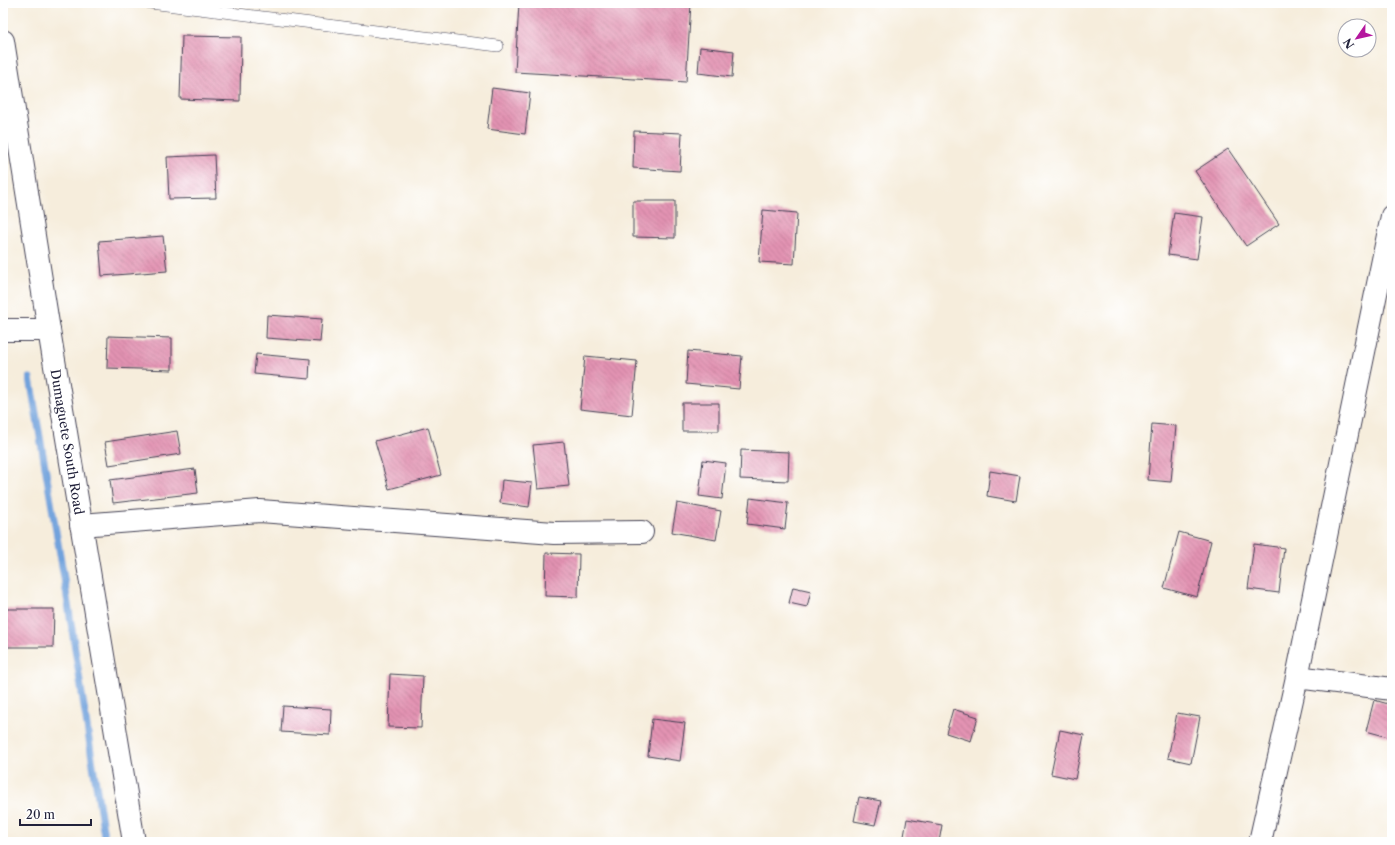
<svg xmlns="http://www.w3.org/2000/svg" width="1395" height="845" font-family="'Libre Caslon Text',serif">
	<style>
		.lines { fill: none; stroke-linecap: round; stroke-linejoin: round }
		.stream { stroke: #71a2dc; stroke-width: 7 }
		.building { fill: url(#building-back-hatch) }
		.lane-casing { stroke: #424053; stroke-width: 12 }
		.street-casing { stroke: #424053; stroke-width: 24 }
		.secondary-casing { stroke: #424053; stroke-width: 24 }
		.highway-casing { stroke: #424053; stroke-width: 24 }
		.lane { stroke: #fff; stroke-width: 11 }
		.street { stroke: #fff; stroke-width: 22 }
		.secondary { stroke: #fff; stroke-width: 22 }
		.highway { stroke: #fff; stroke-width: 22 }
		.labels { text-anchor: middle; stroke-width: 3.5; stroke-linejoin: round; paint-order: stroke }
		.street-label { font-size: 13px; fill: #22223b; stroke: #fff }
	</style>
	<defs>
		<pattern id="building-back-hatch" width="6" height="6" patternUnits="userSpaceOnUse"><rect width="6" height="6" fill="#e393b2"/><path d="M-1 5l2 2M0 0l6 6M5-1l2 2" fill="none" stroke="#b87892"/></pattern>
	</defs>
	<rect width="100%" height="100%" fill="#fff"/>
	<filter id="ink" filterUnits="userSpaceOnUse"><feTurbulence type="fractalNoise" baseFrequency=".025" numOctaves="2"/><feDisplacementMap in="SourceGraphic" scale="8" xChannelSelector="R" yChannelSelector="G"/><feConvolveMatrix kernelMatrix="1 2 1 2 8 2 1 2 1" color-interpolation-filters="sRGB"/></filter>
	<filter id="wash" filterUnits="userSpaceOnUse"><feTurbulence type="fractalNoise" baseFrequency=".012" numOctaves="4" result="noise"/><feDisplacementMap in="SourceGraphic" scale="16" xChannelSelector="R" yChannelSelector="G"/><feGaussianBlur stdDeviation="0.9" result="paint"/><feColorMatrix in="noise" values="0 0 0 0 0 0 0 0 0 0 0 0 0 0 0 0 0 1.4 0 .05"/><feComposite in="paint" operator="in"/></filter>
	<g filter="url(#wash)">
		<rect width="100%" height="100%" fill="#f6eddc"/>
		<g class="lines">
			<path class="stream" d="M30,378L64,578L105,842"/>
		</g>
		<g id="blocks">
			<path class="building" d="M519,3H691L686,82L515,72Z
				M182,36L241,37L240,101L180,99Z
				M700,47L734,51L732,77L698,73Z
				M492,88L530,93L525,134L487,129Z
				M634,131L682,133L680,171L633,168Z
				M1228,149L1279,224L1246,246L1195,171Z
				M214,155L216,198L169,199L167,157Z
				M633,201H675V238L633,237Z
				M763,210L797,213L794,264L759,262Z
				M1174,213L1203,217L1197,259L1168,255Z
				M163,236L167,271L102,276L99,241Z
				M267,315L322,319L320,342L266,338Z
				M108,336L172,338V370L107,368Z
				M688,351L742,356L739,389L686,384Z
				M256,354L310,359L309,379L254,374Z
				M585,356L637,361L632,415L580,409Z
				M682,403H719V431H682Z
				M1152,424L1176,426L1171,482L1148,480Z
				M428,427L441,475L389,489L375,441Z
				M177,431L181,454L109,465L105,442Z
				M564,442L569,486L538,489L533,445Z
				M741,450L789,452L788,481L740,479Z
				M703,460L726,463L722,499L699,496Z
				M195,469L198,493L113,503L110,480Z
				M990,471L1020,476L1016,501L987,496Z
				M502,480L532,483L529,507L500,503Z
				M750,498L788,503L785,529L747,524Z
				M677,503L721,511L716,540L672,532Z
				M1179,532L1211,541L1197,597L1164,588Z
				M1254,544L1284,548L1279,593L1248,589Z
				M546,553L579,554L578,597L545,596Z
				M793,587L811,591L807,607L789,603Z
				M3,609H54L53,647H3Z
				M390,674L423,676L421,728L388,727Z
				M1374,700L1392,705V738L1366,731Z
				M283,706L331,709L330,735L281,732Z
				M953,709L978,717L971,741L946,733Z
				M1177,713L1200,717L1191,763L1168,758Z
				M652,719L685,723L680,761L648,756Z
				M1060,730L1084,735L1075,779L1051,774Z
				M859,797L881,801L875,825L854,821Z
				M907,819L942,825L939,842H903Z"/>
		</g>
	</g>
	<g filter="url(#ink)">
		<use href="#blocks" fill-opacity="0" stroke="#424053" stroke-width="1"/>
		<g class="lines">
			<defs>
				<path id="lane" d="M150,3L498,46"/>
				<path id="street" d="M81,525L260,511L554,533L642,532
					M1297,677L1392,689
					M1260,842L1297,677L1392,216"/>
				<path id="secondary" d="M3,330H49"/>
				<g id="highway">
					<path id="s1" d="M3,41L49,330L134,842"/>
				</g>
			</defs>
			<use href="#lane" class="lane-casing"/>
			<use href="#street" class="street-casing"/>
			<use href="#secondary" class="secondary-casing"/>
			<use href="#highway" class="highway-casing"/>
			<use href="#lane" class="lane"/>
			<use href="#street" class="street"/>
			<use href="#secondary" class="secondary"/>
			<use href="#highway" class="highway"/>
		</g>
	</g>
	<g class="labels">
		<g class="street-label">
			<text dy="5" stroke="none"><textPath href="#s1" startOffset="406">Dumaguete South Road</textPath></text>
		</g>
	</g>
	<rect width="1395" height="845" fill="none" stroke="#fff" stroke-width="16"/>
	<g transform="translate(1357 38) rotate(236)"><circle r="19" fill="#ffffff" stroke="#a7a7b1"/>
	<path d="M0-3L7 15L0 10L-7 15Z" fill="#b5179e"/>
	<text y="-6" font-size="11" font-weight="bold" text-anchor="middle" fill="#22223b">N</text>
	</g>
	<path d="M20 819v6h71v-6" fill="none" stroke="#22223b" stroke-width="2"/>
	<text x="26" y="819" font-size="12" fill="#22223b" stroke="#ffffff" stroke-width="3" paint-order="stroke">20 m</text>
</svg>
